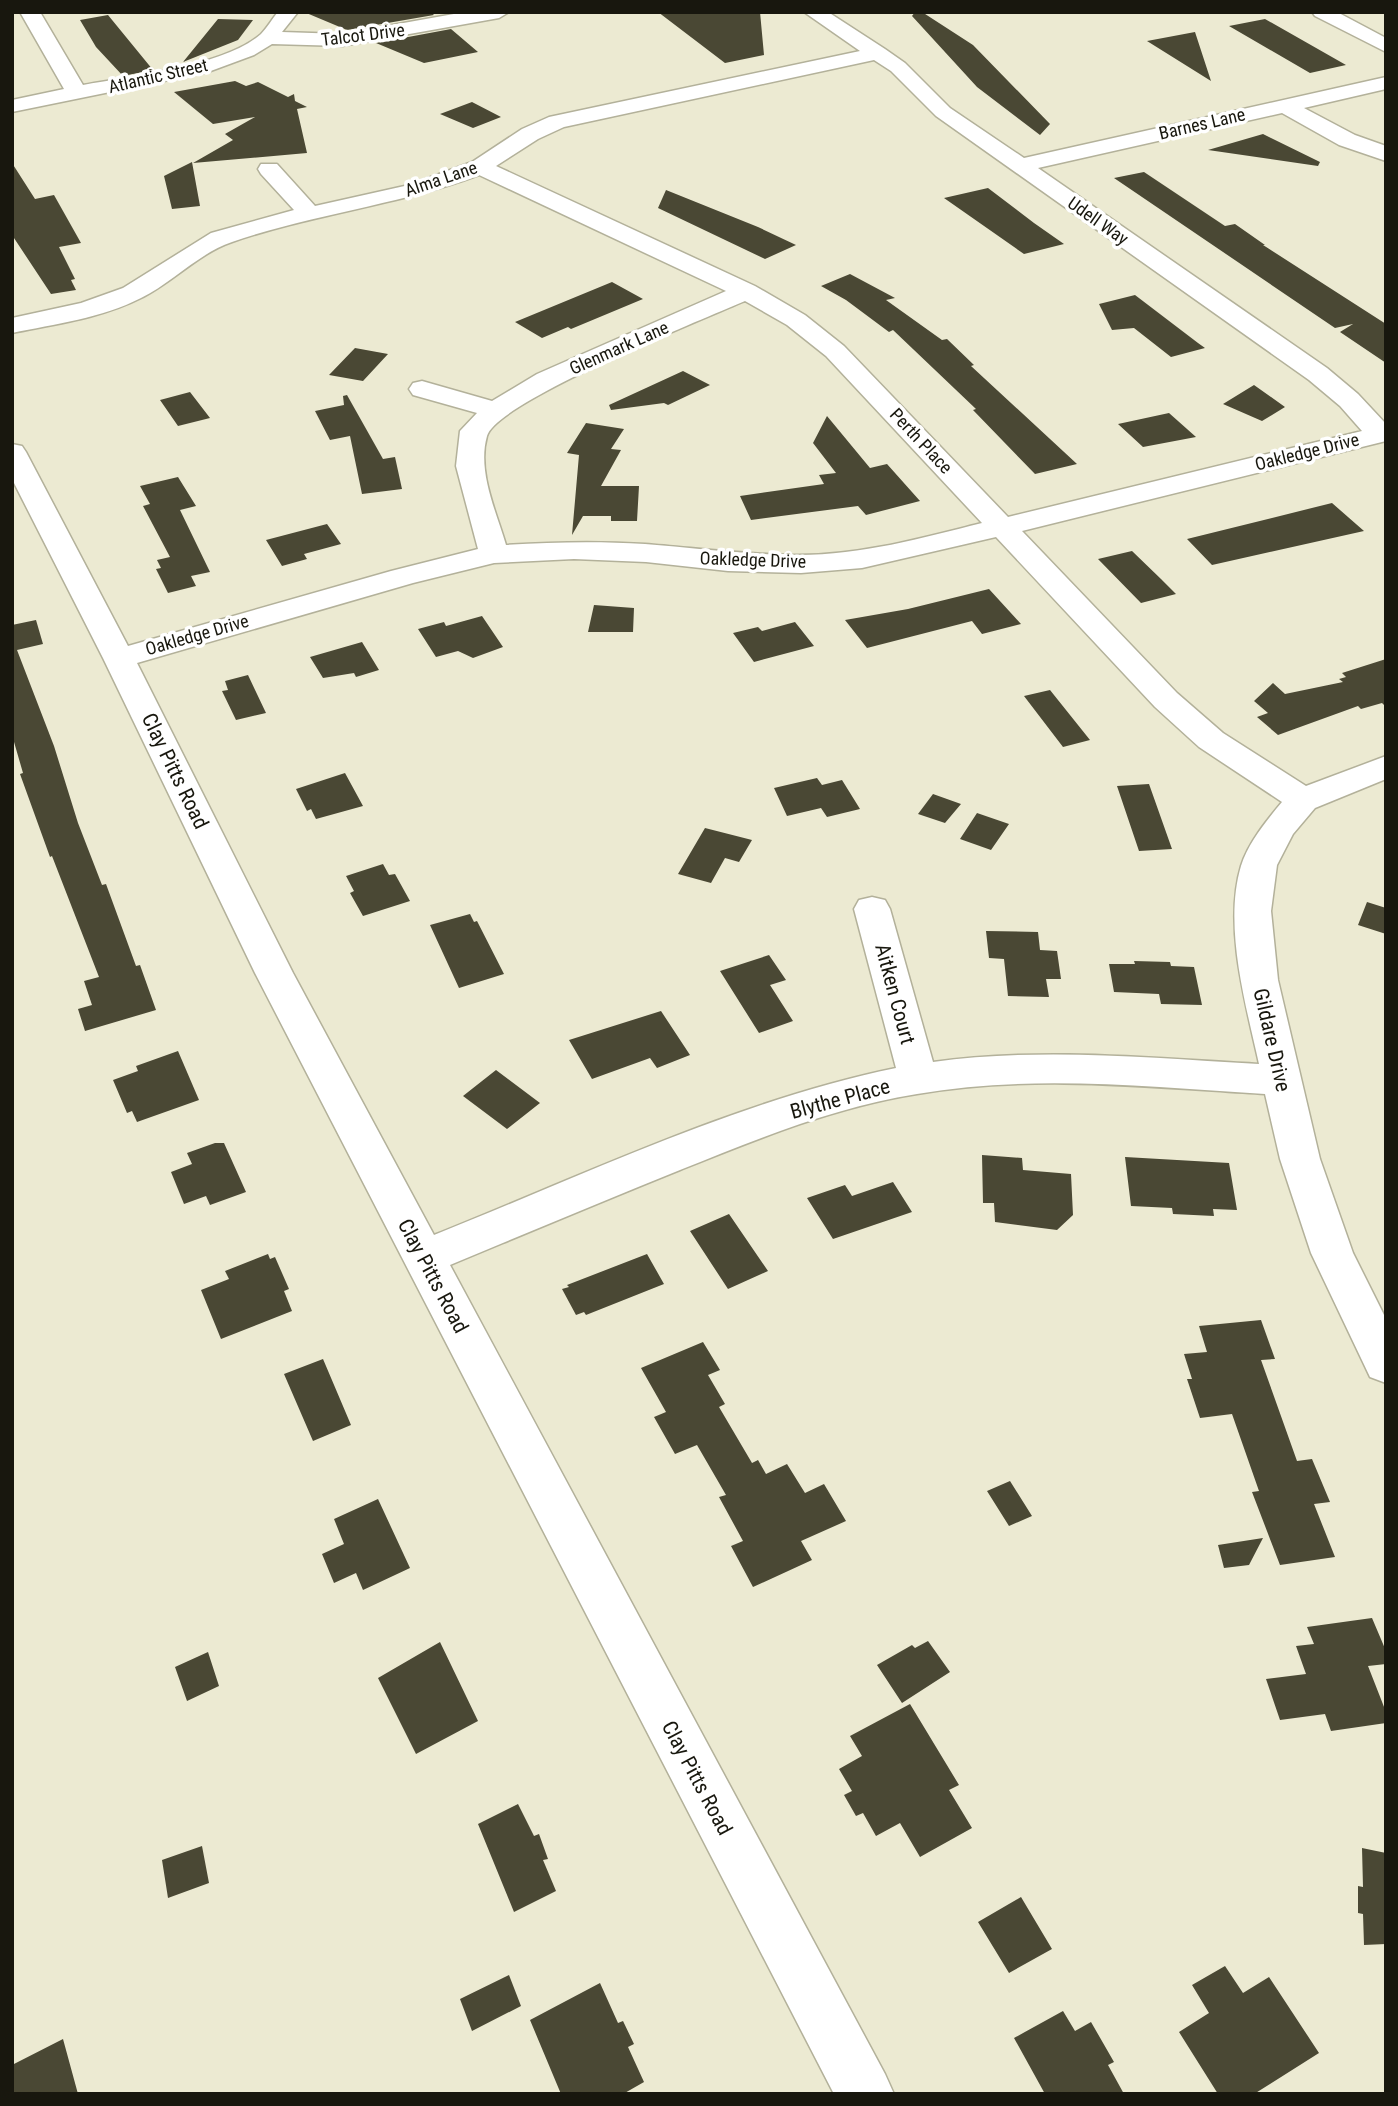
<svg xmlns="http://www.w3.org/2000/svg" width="1398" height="2106" font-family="'Roboto Condensed',sans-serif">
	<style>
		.building { fill: #4a4834 }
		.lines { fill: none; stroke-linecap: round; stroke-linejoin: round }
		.minor-casing { stroke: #b3b19a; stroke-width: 3 }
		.minor { fill: #fff; fill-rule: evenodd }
		.labels { text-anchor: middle; stroke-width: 7; stroke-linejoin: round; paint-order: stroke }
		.far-street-label { font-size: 18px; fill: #18170e; stroke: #fff }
		.street-label { font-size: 21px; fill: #18170e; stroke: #fff }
	</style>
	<rect width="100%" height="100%" fill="#ecead2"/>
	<path class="building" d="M304,12H431L434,15L347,30Z
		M658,12H760L764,55L725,63Z
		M915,12H922L973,45L1050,124L1040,135L977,87L912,16Z
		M108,15L153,70L123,76L96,47L80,20Z
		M218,19L253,20L238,40L183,62Z
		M1265,19L1346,65L1310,73L1229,26Z
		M451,29L478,52L424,63L376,43Z
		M1195,32L1211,81L1147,41Z
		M235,81L246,86L258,82L288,97L294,94L295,101L307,107L297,109L307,153L193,163L233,140L225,134L255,117L213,124L174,92Z
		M472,102L501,117L473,128L440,114Z
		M1263,134L1320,162L1318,166L1208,150Z
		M192,162L200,206L172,209L164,176Z
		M12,163L35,199L54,195L81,243L59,247L75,279L71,280L76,290L51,294L12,235Z
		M1144,172L1225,226L1235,224L1265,245H1263L1386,324V363L1340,332L1353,324L1335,328L1114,178Z
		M988,188L1034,223L1064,244L1024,254L944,198Z
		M666,190L758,227L796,245L765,259L658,208Z
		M850,274L895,298L886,300L942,340L947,339L974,365L971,366L1077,464L1035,474L973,410L976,409L893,330L889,332L846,300L821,286Z
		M612,282L643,299L571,329L568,327L542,338L515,322Z
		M1135,295L1198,343L1205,348L1171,357L1134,328L1112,330L1099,304Z
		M355,348L388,354L363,381L329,375Z
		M683,371L710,385L668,405L664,403L611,410L609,405Z
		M1254,385L1285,407L1262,421L1223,404Z
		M190,392L210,418L178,426L160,400Z
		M347,395L383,459L395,457L402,489L362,494L350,436L330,440L315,411L344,405L343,396Z
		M1169,413L1196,437L1143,447L1118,424Z
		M827,416L870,468L887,464L920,501L866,515L858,506L751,520L740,496L824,484L819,475L836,473L813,443Z
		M586,423L624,429L611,449L621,450L601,486H639L637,521H611V516H583L572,535L579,455L567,453Z
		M178,477L196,506L180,510L210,572L191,576L196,586L168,593L156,569L161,568L157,560L170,557L143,506L150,504L140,486Z
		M1332,503L1364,531L1212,565L1187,539Z
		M327,524L341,544L304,554L307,559L282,566L266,540Z
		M1132,551L1161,579L1176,594L1141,603L1098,559Z
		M989,589L1021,624L982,634L972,621L867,648L845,620L908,609Z
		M594,605L634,608L633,632H588Z
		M482,616L503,647L473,658L458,651L436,657L418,629L444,622L446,626Z
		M36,620L43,644L17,650L54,746L78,823L102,885L106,884L136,966L140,965L156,1010L85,1031L78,1009L92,1005L84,981L99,977L52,856L50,857L20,774L23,773L12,735V625Z
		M795,622L814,646L754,662L733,633L758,627L762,631Z
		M362,642L379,670L356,677L354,673L323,678L310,657Z
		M1386,659V707L1382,703L1361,709L1358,706L1278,735L1257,717L1268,713L1254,701L1273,683L1285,694L1343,682L1339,679L1346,677L1342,673Z
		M248,675L266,713L236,720L222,691L228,690L225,681Z
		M1050,690L1090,740L1063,747L1024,696Z
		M345,773L363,806L316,819L311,809L307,811L296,789Z
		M817,778L822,785L842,780L860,809L827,817L821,808L787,816L774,788Z
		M1149,784L1172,849L1139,851L1117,786Z
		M933,794L961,804L945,823L918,814Z
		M977,813L1009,824L991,850L960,839Z
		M705,828L752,840L739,862L725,858L711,883L678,874Z
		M383,864L389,875L395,874L410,901L363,916L350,893L354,891L346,876Z
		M1367,902L1386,908V934L1358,925Z
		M470,914L474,922L477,921L504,974L459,988L430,925Z
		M986,931L1038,932L1040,950L1057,951L1061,979H1046L1049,997L1008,996L1004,959L989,958Z
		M769,955L786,980L770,985L793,1021L759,1033L720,971Z
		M1134,961L1170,962L1171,966L1194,967L1202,1005L1161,1004L1159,994L1114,992L1109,964H1135Z
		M661,1011L690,1055L657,1068L650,1058L592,1079L569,1040Z
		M178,1051L199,1100L137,1122L132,1111L127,1113L113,1080L138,1071L136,1066Z
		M496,1070L540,1103L507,1129L463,1096Z
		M215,1143H224L246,1192L210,1205L206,1196L184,1204L171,1172L192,1164L187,1153Z
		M982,1155L1022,1158L1023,1170L1071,1174L1073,1215L1057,1230L995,1222L994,1203H983Z
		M1125,1157L1229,1163L1237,1210L1213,1209L1214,1216L1173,1214L1172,1208L1131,1206Z
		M893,1182L912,1212L833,1239L807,1198L845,1185L852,1196Z
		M729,1214L768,1271L728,1289L690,1231Z
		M268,1254L270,1259L275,1257L289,1289L284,1291L292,1311L221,1339L201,1290L229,1279L225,1271Z
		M647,1254L664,1284L586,1315L584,1312L576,1315L562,1289L569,1287L567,1285Z
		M1261,1320L1275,1359L1261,1360L1297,1461L1312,1459L1330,1502L1314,1504L1335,1557L1280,1565L1252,1492L1259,1491L1232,1414L1200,1418L1187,1379H1192L1184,1354L1207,1352L1199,1326Z
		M703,1342L720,1370L708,1375L725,1404L719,1407L752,1463L758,1460L766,1474L787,1464L805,1493L824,1484L846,1521L801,1541L812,1560L753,1587L731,1546L743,1541L719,1497L726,1495L697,1445L675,1454L654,1417L666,1412L641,1368Z
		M323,1359L351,1425L313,1441L284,1374Z
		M1010,1481L1032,1516L1009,1526L987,1491Z
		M378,1499L410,1568L363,1590L356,1573L334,1583L322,1554L344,1544L334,1519Z
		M1263,1538L1249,1565L1224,1568L1218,1545Z
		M1372,1618L1386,1651V1664L1368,1666L1386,1712V1723L1331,1731L1325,1714L1280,1720L1266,1679L1306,1674L1296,1646L1314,1644L1307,1627Z
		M928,1641L950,1672L902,1703L877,1665L912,1645L915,1648Z
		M440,1642L478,1721L416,1754L378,1678Z
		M208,1652L219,1686L187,1701L175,1667Z
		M910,1704L959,1785L949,1790L972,1828L920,1857L900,1823L876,1836L863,1813L856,1816L844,1795L852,1791L839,1769L862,1756L850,1736Z
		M518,1804L534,1836L539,1834L548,1859L543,1860L556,1891L514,1912L478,1824Z
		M202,1846L209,1883L168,1898L162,1860Z
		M1362,1848L1386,1853V1944L1364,1945L1363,1914L1358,1913V1886L1363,1887Z
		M1021,1897L1052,1949L1009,1973L978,1922Z
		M1225,1966L1243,1993L1269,1977L1319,2053L1254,2094H1218L1179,2032L1209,2013L1192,1985Z
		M509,1975L521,2006L472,2031L460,1999Z
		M600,1983L618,2023L623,2021L634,2044L628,2047L644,2082L623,2094H561L530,2020Z
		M1063,2011L1075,2031L1091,2022L1114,2062L1108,2065L1124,2094H1045L1014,2038Z
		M63,2039L78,2094H12V2065Z"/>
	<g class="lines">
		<defs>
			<path id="minor" d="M20,12H40L83,85C131,76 225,66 261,34C267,28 272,19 278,12H298L282,32L342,34L465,12H509L499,18L342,46L272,44L254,55L208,72L12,112V100L64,89Z
				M804,12H828L885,49L905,63L950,108L1024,158L1386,77V89L1304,108L1355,135L1386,146V161L1339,145L1282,113L1038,168L1327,368L1358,394L1386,424V441L1022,531L1177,693L1223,733L1306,786L1386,756V779L1315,808L1293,834L1277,865L1271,911L1278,980L1320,1159L1353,1253L1386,1319V1383L1370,1377L1311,1253L1280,1159L1265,1094C1149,1087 1032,1074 917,1094C835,1107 757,1139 680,1170C603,1201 527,1233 450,1265L885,2074L894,2094H834L255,973L103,658L12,479V444L22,446L26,452L128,646L391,571L478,549L456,466L460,431L477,413L413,395L409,389L413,383L422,381L492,401L537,374L726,291L479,175C399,205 313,214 232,242C199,253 172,283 141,298C102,318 55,324 12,333V318L81,303L123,288L211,233L294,210L261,174L258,169L261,164H277L315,206L409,185L472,162L522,129L549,117L860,51ZM874,60L891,71L936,116L1309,380L1340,406L1362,431L1008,517L844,346L805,315L755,286L496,166L538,139L564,127ZM745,301L787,325L826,356L982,523C922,538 861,555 799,555C747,555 696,548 645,544C598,541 552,542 506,545C496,511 477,471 487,436C496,402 704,319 745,301ZM996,537L1155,707L1199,747L1282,802C1267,820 1248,843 1241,866C1223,926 1246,1005 1259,1064C1150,1058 1041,1047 933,1062L890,909L885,900L872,897L859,900L854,909L896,1068C739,1100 582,1176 434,1235L293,973L137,663L413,583L494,563L574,559L646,562L728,571L801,573L862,568Z
				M1312,12H1337L1386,38V52L1315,16Z"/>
		</defs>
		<use href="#minor" class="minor-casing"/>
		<use href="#minor" class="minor"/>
	</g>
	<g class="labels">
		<g class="far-street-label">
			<text transform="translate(363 35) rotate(-7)" y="6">Talcot Drive</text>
			<text transform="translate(158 76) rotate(-13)" y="6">Atlantic Street</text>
			<text transform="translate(1202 124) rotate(-13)" y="6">Barnes Lane</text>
			<text transform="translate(441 179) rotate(-19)" y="6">Alma Lane</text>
			<text transform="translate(1098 221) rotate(35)" y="6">Udell Way</text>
			<text transform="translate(619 348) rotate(-24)" y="6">Glenmark Lane</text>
			<text transform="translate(921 441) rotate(47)" y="6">Perth Place</text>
			<text transform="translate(1307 452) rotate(-14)" y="6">Oakledge Drive</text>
			<text transform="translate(753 560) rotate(2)" y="6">Oakledge Drive</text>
			<text transform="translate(197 635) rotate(-16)" y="6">Oakledge Drive</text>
		</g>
		<g class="street-label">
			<text transform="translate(175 771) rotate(64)" y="7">Clay Pitts Road</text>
			<text transform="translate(895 994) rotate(75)" y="7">Aitken Court</text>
			<text transform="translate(1272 1040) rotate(77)" y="7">Gildare Drive</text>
			<text transform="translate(840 1099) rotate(-15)" y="7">Blythe Place</text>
			<text transform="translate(433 1276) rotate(62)" y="7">Clay Pitts Road</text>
			<text transform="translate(697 1778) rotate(62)" y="7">Clay Pitts Road</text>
		</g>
	</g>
	<rect width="1398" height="2106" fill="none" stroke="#18170e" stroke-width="28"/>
</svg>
